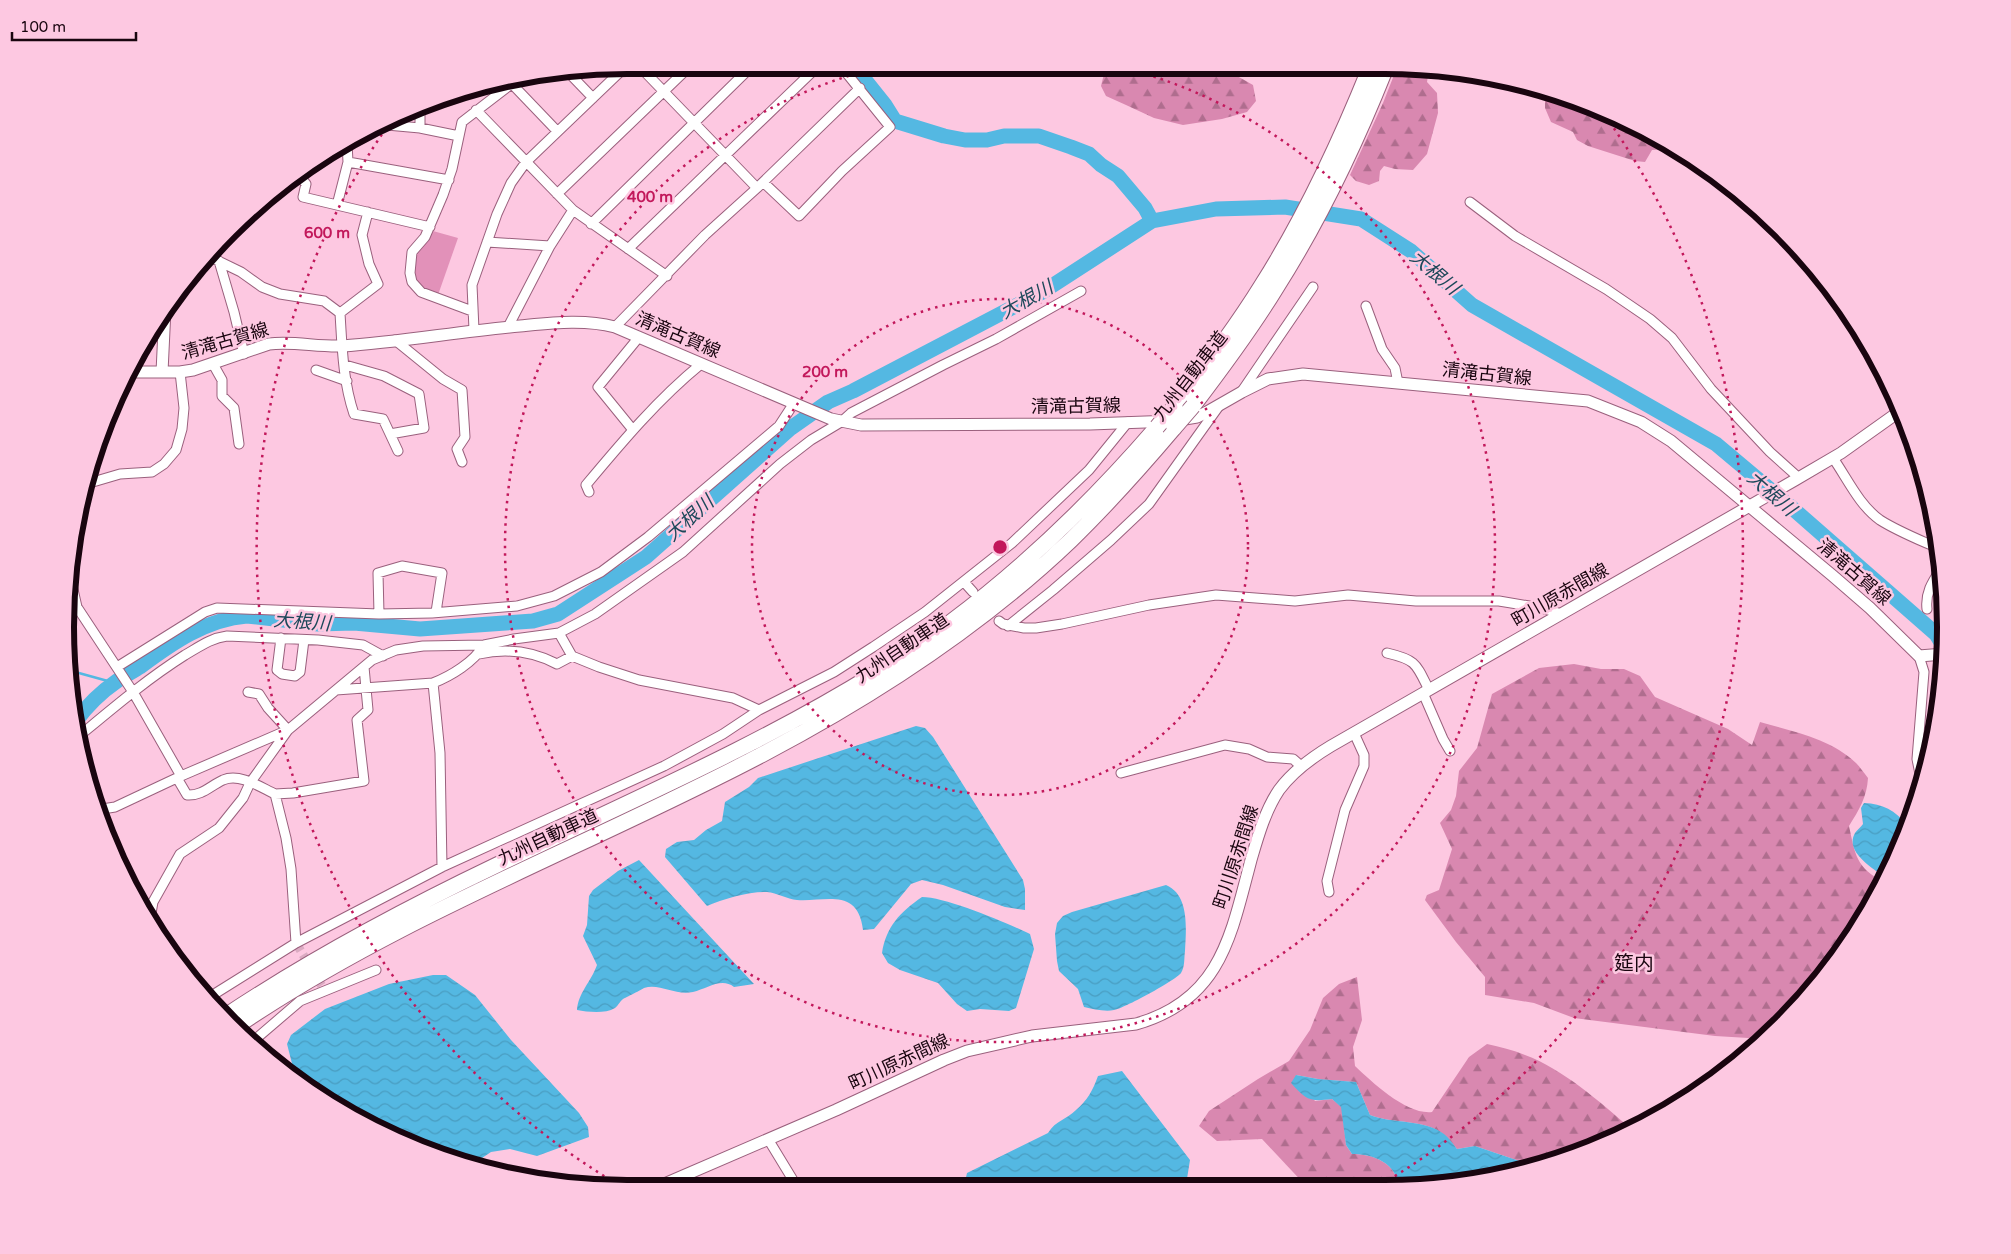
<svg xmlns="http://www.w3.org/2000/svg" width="2011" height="1254" font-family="'Varela Round','Noto Sans JP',sans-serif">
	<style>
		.forest { fill: url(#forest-firs) }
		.park { fill: #e291b9 }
		.water { fill: url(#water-waves) }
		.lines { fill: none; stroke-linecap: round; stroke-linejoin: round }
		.stream { stroke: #54b8e2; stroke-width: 2.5 }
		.river { stroke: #54b8e2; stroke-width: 15 }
		.street-tunnel { stroke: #dbabc2; stroke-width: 9; stroke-dasharray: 9 4.5; stroke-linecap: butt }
		.street-casing { stroke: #9a607d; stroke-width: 11 }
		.secondary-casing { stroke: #9a607d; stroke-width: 13 }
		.highway-casing { stroke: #9a607d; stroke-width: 17 }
		.street { stroke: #fff; stroke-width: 9 }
		.secondary { stroke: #fff; stroke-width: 11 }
		.highway { stroke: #fff; stroke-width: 15 }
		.highway-bridge-casing { stroke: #9a607d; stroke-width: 17; stroke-linecap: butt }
		.highway-bridge { stroke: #fff; stroke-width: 15 }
		.ring { fill: none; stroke: #c2185b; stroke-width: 2.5; stroke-dasharray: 2.5 5 }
		.labels { text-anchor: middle; stroke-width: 5; stroke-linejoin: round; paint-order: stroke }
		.street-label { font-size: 18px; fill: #19050f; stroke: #fdc8e1 }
		.water-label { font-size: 19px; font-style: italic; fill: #1d485a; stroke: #fdc8e1 }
		.quarter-label { font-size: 20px; fill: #19050f; stroke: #fdc8e1 }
		.rim { fill: none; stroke: #19050f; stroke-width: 6 }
		.centre { fill: #c2185b; stroke: #fdc8e1; stroke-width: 2.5 }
		.ring-label { font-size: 15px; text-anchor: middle; font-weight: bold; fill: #c2185b; stroke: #fdc8e1; stroke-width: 5; stroke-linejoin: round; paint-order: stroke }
	</style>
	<defs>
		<pattern id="forest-firs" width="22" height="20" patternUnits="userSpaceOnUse" patternTransform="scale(1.25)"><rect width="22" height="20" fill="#d988b0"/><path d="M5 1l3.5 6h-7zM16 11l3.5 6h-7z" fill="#af6d8e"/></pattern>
		<pattern id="water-waves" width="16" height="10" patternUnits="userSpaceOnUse" patternTransform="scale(1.25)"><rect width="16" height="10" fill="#54b8e2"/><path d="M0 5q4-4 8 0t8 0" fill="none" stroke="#499dc1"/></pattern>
	</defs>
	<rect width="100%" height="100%" fill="#fdc8e1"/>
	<path class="forest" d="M1105,70H1230V72L1253,85L1256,101L1247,112L1222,119L1183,125L1154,118L1126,105L1106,96L1101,86Z
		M1396,70H1429L1427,82L1437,93L1438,113L1427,154L1413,170L1395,169L1384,166L1380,171L1379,181L1369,185L1356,181L1350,175L1383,103Z
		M1560,97L1599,108L1670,149L1652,150L1645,162L1635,161L1588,146L1577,140L1573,132L1551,122L1545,108V101Z
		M1574,664L1601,669H1624L1640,676L1655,697L1728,729L1752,745L1760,722C1792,731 1832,739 1856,763C1860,767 1864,773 1868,778C1867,797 1859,810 1849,826C1855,854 1856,868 1884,882L1830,969L1765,1039L1715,1036L1574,1018L1534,1003L1485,995V977L1456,942L1425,900L1427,895L1439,890L1452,849L1440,823L1451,810L1456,796L1459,771L1477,748L1492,694L1539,668Z
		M1357,977L1362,1020L1353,1047L1355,1066C1373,1083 1407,1115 1432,1112L1469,1057L1487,1044C1500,1047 1513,1050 1525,1055C1563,1069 1600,1102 1630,1128L1537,1167L1475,1146L1457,1149C1453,1144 1448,1138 1443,1134C1425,1119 1392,1124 1370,1115L1356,1082L1318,1079L1296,1075L1315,1101L1332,1099L1342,1107L1346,1145L1352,1154C1373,1154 1398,1163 1398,1188L1307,1187L1262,1139L1217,1141L1199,1126L1209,1111L1258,1079L1289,1061L1310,1030L1323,998L1339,984Z"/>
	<path class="park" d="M433,231L458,238L438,295L420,288L414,280L413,263L415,252Z"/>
	<path class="water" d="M916,726L925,728L933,737L1023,880L1025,889V910L1005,907L943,885L922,880L911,884L874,929L863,930C858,887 825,902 797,900C787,899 777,893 767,892C750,891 723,899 707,906L665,857L666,849L677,842L694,840L706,830L722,821L725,802L749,787L758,778Z
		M1864,803C1883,804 1895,810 1907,825L1886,878C1874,869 1844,852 1855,833C1857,830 1861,827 1863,824L1861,808Z
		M639,860L754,984L734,987C721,977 707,989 693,992C675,996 660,983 644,988C643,989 625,998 623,999C620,1001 618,1006 615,1008C605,1014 588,1012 577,1010C578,993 591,982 597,965L583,936L587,925L589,896L593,890L618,871Z
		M1166,885C1190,895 1186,930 1185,951C1184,958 1185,967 1181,973C1176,980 1123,1009 1114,1010C1105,1012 1093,1009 1084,1007L1078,989L1059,971L1057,961L1055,934L1057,923L1063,916L1072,912Z
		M922,897C946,897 1007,923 1030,934L1034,949L1016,1008L1009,1011L980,1009L967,1011L957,1004L938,983L900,970L888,963L882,953C886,927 900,912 922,897Z
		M433,975H446L475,995L511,1040L579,1113L588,1127L589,1137L537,1156L510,1149L491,1152L482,1158L468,1161L412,1146L296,1079L287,1044L291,1035L325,1009L389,984Z
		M1122,1071L1190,1160L1186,1185L1173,1187L1169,1185L1151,1184L1147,1187L964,1186L967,1173L1048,1133C1056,1120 1066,1120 1076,1110C1087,1101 1093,1090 1098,1076Z
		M1296,1075L1318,1079L1356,1082L1370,1115C1392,1124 1425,1119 1444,1134C1449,1138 1453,1144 1457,1149L1475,1146L1537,1167L1530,1170L1421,1188H1398C1398,1163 1373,1154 1352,1154L1346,1145L1341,1107L1332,1099C1310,1102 1306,1100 1291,1083Z"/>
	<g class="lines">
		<path class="stream" d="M68,670L115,683"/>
		<path class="river" d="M857,70L885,105L895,121L944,136L965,140H987L1004,136H1039L1071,147L1089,154L1101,165L1118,176L1145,208L1152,221
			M75,722C86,707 101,692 117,681C124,676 132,672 140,667C171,644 206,619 247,616L318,624L354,623L420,629L533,621L558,614L646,557L791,428L828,402L853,391L1044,291L1152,221L1216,209L1285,207L1361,219L1411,251L1472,305L1716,444L1791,507L1936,634L1944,647"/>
		<path class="street-tunnel" d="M296,943L325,991"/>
		<defs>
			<path id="street" d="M566,70L593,98
				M643,70L757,188
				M512,84L557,131
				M420,106V128
				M476,110L573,210L667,276
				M376,124L420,128L459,136
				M348,162L449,180
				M293,176L302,179L306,184L303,197L430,227
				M763,182L799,216L842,171L890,127L844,70
				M557,194L686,70
				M1470,202L1515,236L1606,289L1650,319L1672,338L1711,389L1770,452L1799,478
				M337,205L348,162L347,143
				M591,224L748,70
				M487,242L550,246
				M628,249L814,70
				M208,256L241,272L262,287L280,294L324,301L340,313C342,346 343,382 354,414L383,419L398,451
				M219,261L234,312L244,354
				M1366,306L1382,349L1395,368L1398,383
				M472,311L421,292L412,282L410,273L412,252L425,237L443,195L452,169L462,122L519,78
				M340,313L378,284L369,264L362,235L368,212
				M508,327L550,246L573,210
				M615,327L705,235L757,188L860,88
				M474,330L472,285L497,214L511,183L526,162L622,70
				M395,340L443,379L462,390L465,437L457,449L462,462
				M213,364L222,380V396L234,408L239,444
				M345,365L384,376L419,394L424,428L390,434
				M316,370L347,381
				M1242,391L1313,287
				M633,430L598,387L639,337
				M1833,458C1847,478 1859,505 1880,520C1899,532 1920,540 1940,549
				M86,484L120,474L152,472L164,464L176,450L182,429L184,408L180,372
				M589,492L586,485C622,442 658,399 701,364
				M69,572L77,607L133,692L181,776
				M964,582L973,592
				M1927,609C1925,592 1933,581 1942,567
				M379,614L378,573L402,566L442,573L436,612
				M999,621L1003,624L1024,628H1036L1062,624L1149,605L1216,595L1295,601L1348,595L1416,601H1499L1541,608L1562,614
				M65,624L77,607
				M1008,626L1053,590L1111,540L1149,504L1219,406
				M559,633L572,656L599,667L639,680L733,698L759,710
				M281,638L277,670L282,674L295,676L300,672L304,640
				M1387,653C1417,660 1416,664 1429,690
				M479,654C506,648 532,651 557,664L572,656
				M1919,656L1924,672L1917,759L1922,784
				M117,667L205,612L217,608L379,614L432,613L517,606L554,596L601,572L648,537L779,426L794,403
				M433,683L440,753L442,867
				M336,690L433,683C451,676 474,662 484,645
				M248,692L259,694L268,708L288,730
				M1423,693L1443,739L1450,751
				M78,737C113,708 147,679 185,655C199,647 211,638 227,636L318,640L363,645L383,656
				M1121,773L1225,745L1249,749L1267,757L1293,759L1301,766
				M177,778L187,795C202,796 210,786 223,780C240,773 260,787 275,794L286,838L291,869L296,943
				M275,794L293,793L364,781L357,720L368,710L364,667
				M96,810L115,807L181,776L288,730
				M1329,892L1327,881L1345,810L1364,766V755L1354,733
				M150,919L153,902L180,854L219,828L243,798L250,783L288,730L372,660L396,650L423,646L484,645L514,639L559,633L595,614L683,552L780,464L811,440L841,422L851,413L943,365L996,339L1081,291
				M208,998L296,943L442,867L664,766L723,734L759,710L834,672L873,647L925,612L1012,543L1089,470L1128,422
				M251,1043L300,1001L376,970
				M768,1139L796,1185"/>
			<path id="secondary" d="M131,372H180L193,370L269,344C293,341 317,347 342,346C401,342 461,331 520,326C552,323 584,319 615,327L831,419L861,425L1090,424L1173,421L1197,417L1207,412L1242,392L1268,379L1303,374L1588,401L1641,422L1671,441L1833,576L1870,608L1919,656L1944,654
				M162,372L165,309
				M662,1185L836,1110L944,1060L967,1051L1032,1036L1136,1024C1221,1000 1231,935 1251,860C1258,836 1265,811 1279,790C1293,771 1311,758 1331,746L1795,480L1841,453L1900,411"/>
			<path id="highway" d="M1175,406C1206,367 1236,327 1262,285C1305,217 1339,144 1369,70
				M1193,406C1222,368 1251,329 1276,288C1320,219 1355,145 1385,70
				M224,1017C311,959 403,910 497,865C625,803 755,748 876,673C983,607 1076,521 1157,427
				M234,1028C399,915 589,846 765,753C875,695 981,626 1071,540C1107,505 1141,467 1174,428"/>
		</defs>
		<use href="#street" class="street-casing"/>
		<use href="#secondary" class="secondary-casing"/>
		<use href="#highway" class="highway-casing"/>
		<use href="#street" class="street"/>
		<use href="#secondary" class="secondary"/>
		<use href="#highway" class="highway"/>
		<defs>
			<path id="highway-bridge" d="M1157,427L1175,406
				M1174,428L1193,406"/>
		</defs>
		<use href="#highway-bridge" class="highway-bridge-casing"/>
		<use href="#highway-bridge" class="highway-bridge"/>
	</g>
	<g class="ring">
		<circle cx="1000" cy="547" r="248"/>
		<path d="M1132 70A495 495 0 1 1 868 70"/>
		<path d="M617 1184A743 743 0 0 1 391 121M1601 110A743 743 0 0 1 1377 1187"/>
	</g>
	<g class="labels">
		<g class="street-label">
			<text transform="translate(678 335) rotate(23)" y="6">清滝古賀線</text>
			<text transform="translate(225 341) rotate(-16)" y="6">清滝古賀線</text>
			<text transform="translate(1487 374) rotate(6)" y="6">清滝古賀線</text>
			<text transform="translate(1190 376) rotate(-52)" y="6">九州自動車道</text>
			<text transform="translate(1076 406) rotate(-1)" y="6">清滝古賀線</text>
			<text transform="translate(1854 572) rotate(41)" y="6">清滝古賀線</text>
			<text transform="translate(1560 595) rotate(-30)" y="6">町川原赤間線</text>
			<text transform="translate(902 648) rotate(-34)" y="6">九州自動車道</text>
			<text transform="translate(548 837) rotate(-25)" y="6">九州自動車道</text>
			<text transform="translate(1236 857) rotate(-72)" y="6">町川原赤間線</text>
			<text transform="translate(899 1062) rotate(-25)" y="6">町川原赤間線</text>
		</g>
		<g class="water-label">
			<text transform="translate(1435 272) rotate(40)" y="7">大根川</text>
			<text transform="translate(1026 299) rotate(-29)" y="7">大根川</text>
			<text transform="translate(1772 493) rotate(41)" y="7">大根川</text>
			<text transform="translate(689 518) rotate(-42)" y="7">大根川</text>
			<text transform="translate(302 621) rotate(4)" y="7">大根川</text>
		</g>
		<g class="quarter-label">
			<text x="1634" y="970">筵内</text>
		</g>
	</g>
	<path d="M0 0H2011V1254H0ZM627 74H1384A553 553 0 0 1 1937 627V627A553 553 0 0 1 1384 1180H627A553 553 0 0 1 74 627V627A553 553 0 0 1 627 74Z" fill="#fdc8e1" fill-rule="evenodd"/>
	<path class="rim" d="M627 74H1384A553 553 0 0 1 1937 627V627A553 553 0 0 1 1384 1180H627A553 553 0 0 1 74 627V627A553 553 0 0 1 627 74Z"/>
	<circle cx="1000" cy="547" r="8" class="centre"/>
	<g class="ring-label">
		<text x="650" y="202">400 m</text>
		<text x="327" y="238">600 m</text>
		<text x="825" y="377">200 m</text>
	</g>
	<path d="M12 32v8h124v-8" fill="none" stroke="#19050f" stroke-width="2.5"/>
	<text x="20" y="32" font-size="15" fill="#19050f" stroke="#fdc8e1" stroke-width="4" paint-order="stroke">100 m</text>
</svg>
